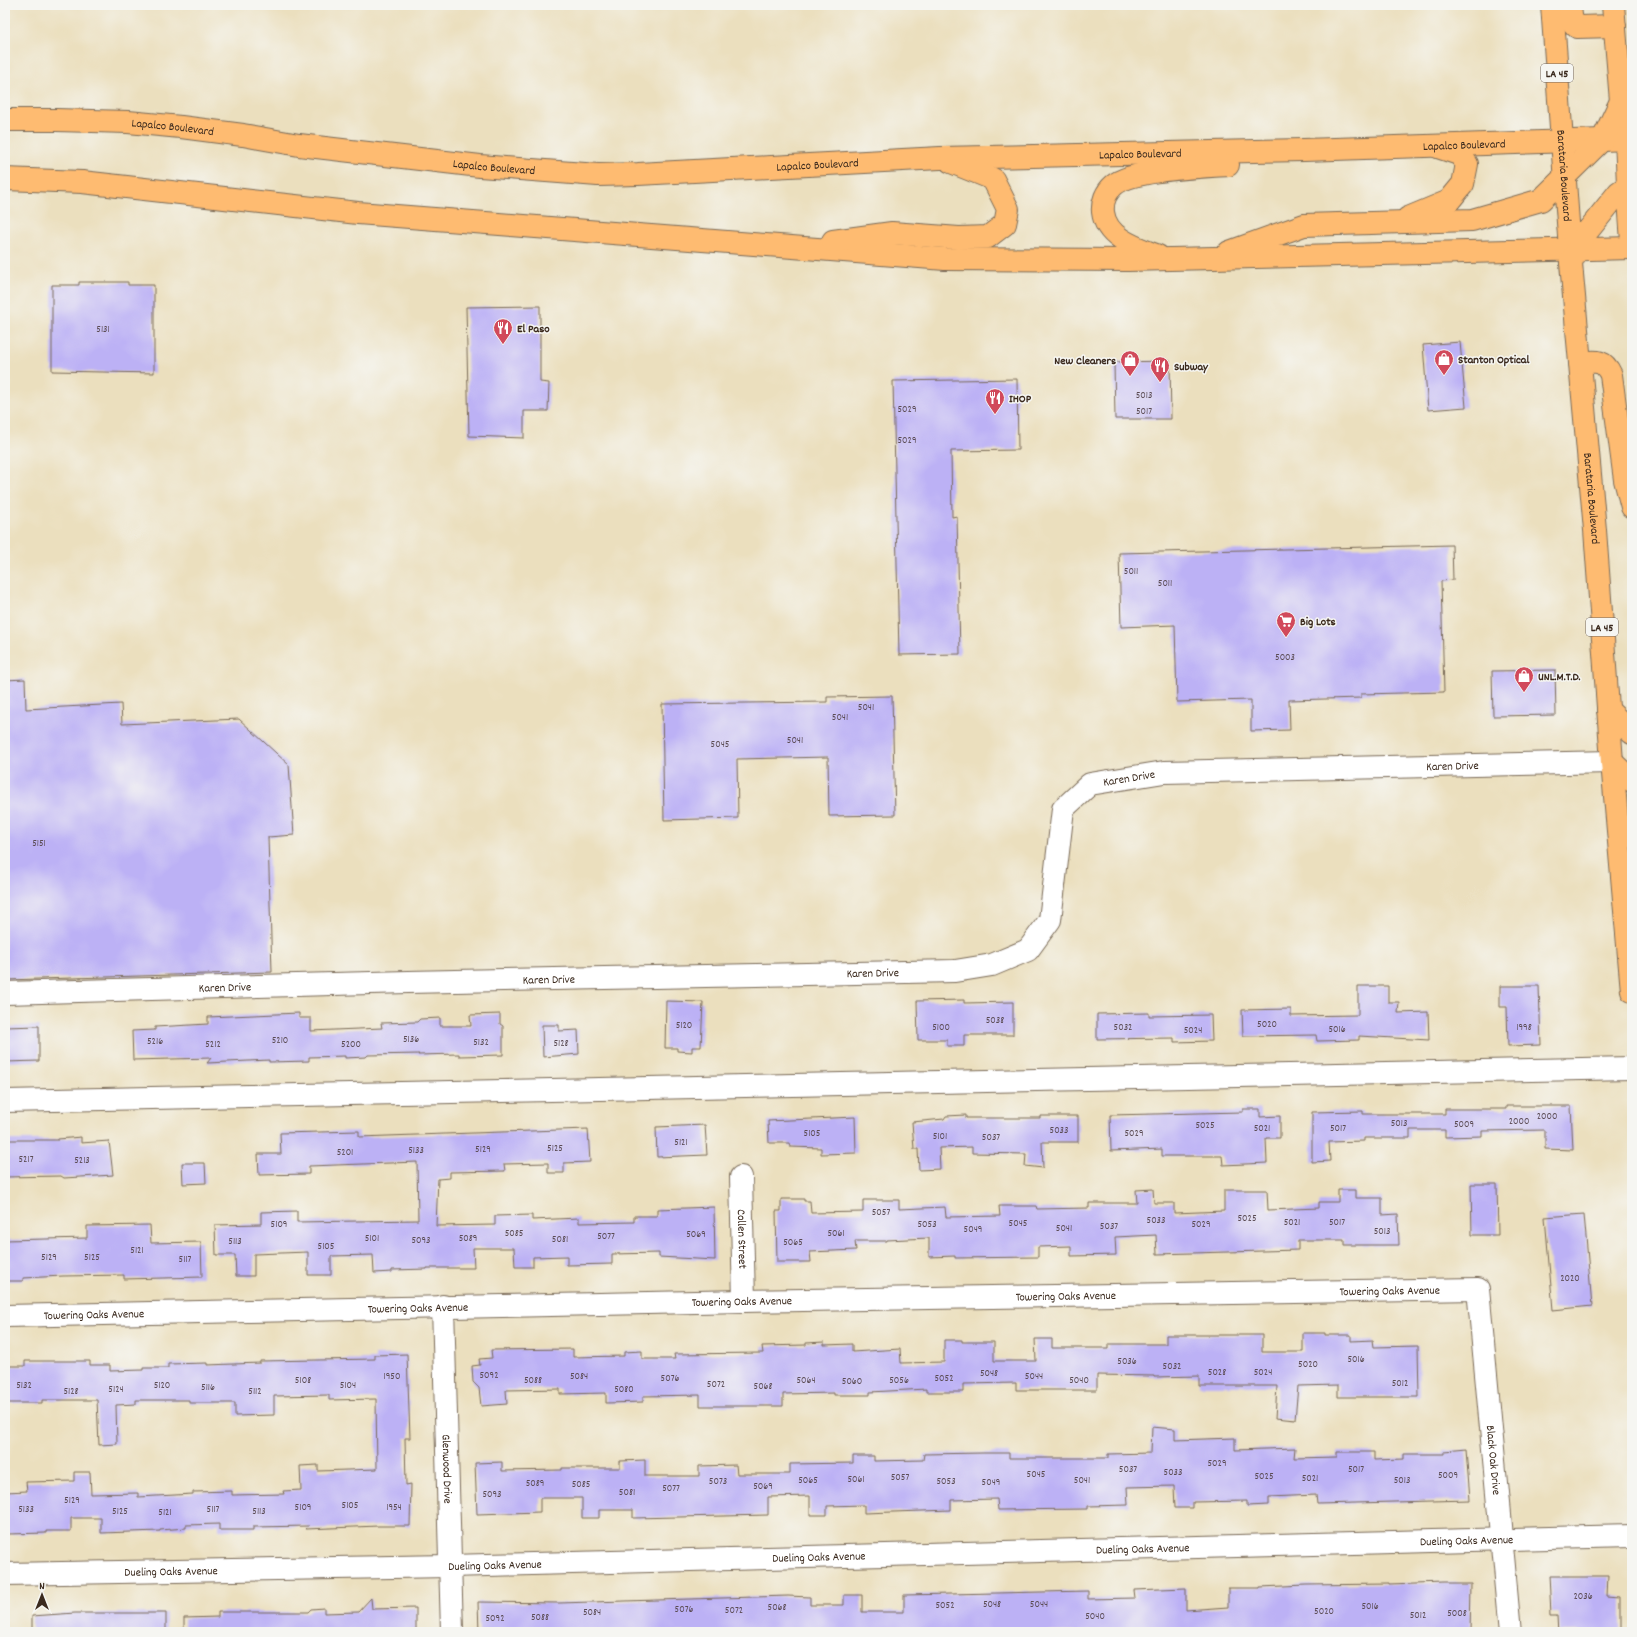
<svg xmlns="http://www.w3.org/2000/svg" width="1637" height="1637" font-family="Dekko,sans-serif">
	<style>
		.building { fill: #bcb1f5 }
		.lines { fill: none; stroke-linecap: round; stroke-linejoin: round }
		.street-casing { stroke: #796956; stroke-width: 24 }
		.primary-casing { stroke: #796956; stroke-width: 24 }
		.street { stroke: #fff; stroke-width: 22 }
		.primary { stroke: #febb71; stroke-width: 22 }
		.labels { text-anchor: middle; stroke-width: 3; stroke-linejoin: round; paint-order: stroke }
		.number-label { font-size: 10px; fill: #5b4c54 }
		.shield { fill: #f6f6f2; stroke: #73675e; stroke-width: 1 }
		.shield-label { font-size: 11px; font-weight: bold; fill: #3b2a1e }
		.street-label { font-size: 12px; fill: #3b2a1e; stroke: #f6f6f2 }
		.poi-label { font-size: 12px; font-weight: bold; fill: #3b2a1e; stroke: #f6f6f2; text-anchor: start }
	</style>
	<rect width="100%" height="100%" fill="#f6f6f2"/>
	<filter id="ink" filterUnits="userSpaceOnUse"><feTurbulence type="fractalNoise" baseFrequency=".025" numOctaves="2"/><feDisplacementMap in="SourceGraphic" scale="8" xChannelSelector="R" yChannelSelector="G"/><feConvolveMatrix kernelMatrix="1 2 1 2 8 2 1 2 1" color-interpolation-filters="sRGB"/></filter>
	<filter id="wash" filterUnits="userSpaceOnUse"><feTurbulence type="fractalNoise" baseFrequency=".012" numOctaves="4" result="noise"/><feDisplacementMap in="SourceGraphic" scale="16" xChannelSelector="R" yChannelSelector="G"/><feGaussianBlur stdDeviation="0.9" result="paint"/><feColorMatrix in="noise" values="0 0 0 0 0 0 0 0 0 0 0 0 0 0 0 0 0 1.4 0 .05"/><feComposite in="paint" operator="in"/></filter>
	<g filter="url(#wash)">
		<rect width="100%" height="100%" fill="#ebdfbe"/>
		<g id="blocks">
			<path class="building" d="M79,282H128V285H154V373L52,371V285H79Z
				M540,306V382L549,383L548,411H524V438L469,436L466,307Z
				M1460,342L1466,407L1428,410L1423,345Z
				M1170,361L1171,419H1115L1114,362Z
				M1017,379L1018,450L951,451L952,517L957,516L960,654L899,655L893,381Z
				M1452,545L1453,580L1441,581L1444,692L1361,694V698L1289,700L1290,730L1251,731V700L1177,702L1175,625L1121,627L1119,553Z
				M1555,670L1556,715L1493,716L1492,671Z
				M25,679L26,709L121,704L122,724L239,719L289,765L294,835L268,837L272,972L5,980V680Z
				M892,696L895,815L829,816L828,757L737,759L738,818L664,820L662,704L827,702V697Z
				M1358,986H1388V1002H1399L1398,1013L1428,1012L1429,1040L1359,1036V1040L1317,1041L1316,1035L1243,1036L1242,1010L1291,1009V1016L1358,1015Z
				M1500,986H1539L1541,1045L1508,1046L1507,1007H1500Z
				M964,1000V1003L1013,1002V1035H964V1046H947V1040H918L917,1001Z
				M666,1001L703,1002L701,1047H692V1052L677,1051V1048H665Z
				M299,1013V1018H311V1031L382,1028L381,1023L417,1022L420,1019L440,1018V1026H471L470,1015L500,1014V1024L503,1026V1055L459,1056V1054L418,1055L419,1054L368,1055L366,1057L345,1058V1056L309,1057V1061L269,1062V1060L207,1063L211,1058L133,1060L132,1031L155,1030V1027L208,1024V1017Z
				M1149,1013V1016L1211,1015L1212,1041L1174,1042V1038L1097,1039V1014Z
				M542,1025H559V1031L578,1030L579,1054L543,1057Z
				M39,1026V1061L5,1062V1027Z
				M1506,1106H1571L1573,1150L1545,1149V1130L1482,1131V1136L1445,1137V1130H1410V1138H1364V1141L1329,1142L1330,1161L1312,1162V1112L1363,1111V1114H1445V1109H1506Z
				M1243,1109H1260V1117L1280,1116V1138H1266L1267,1163L1223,1165L1222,1156H1162V1149L1111,1151L1110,1115L1243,1112Z
				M966,1115V1118H1040V1116H1078V1142H1042L1043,1168L1025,1166L1026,1154L972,1153V1147L939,1148L940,1169L919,1170L918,1149H914L912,1122L944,1119L946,1116Z
				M855,1117L856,1153L821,1154V1148L790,1147L789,1143H769L768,1121Z
				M705,1125L707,1155L657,1157L656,1127Z
				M588,1129L590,1162L564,1163V1173H548V1163L504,1164L505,1171L450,1172V1178L438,1179L436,1226L495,1225V1216L532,1215V1220L579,1218V1223L634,1222V1216H657V1209L714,1207L715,1260L659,1257V1253L612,1254V1264L567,1265V1256L533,1257V1267H515L514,1248H473L474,1268H427V1269L392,1270V1272L374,1273L373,1255L331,1256V1275H308V1252L254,1254V1276H236L235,1255H216L215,1225L261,1224V1212L297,1211V1222L418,1220L417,1162L309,1166V1174L259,1175L258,1154H281L280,1133L359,1131V1137Z
				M81,1137V1143L109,1141L113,1175L64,1178L61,1176L5,1177V1140H58V1139Z
				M182,1163H205L206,1183L183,1184Z
				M1471,1184H1497L1498,1235H1472Z
				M1153,1189L1154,1203H1174V1213L1224,1211V1190H1267L1268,1210L1319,1208V1202H1338V1190H1355V1198H1382V1215L1398,1214L1399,1245H1344V1240H1298V1250L1157,1254L1156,1235L1115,1237L1116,1255L1071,1256V1246L1038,1247V1257L955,1258V1256L929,1257V1238L887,1240V1241H855L856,1250L810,1252L811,1262H777L776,1211H781V1199H804V1201H810L811,1213L863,1212V1200H899V1209L945,1207L946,1217L1000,1216L999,1206H1036L1037,1209L1089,1208V1203H1137L1136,1190Z
				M1584,1214L1592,1306L1553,1310L1545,1217Z
				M150,1225L151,1243L201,1242L202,1277L124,1279V1275L63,1276L23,1278V1281H5V1240L87,1238V1226Z
				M1303,1333H1325V1335H1351V1341L1373,1340L1374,1347L1418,1346L1419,1397H1338V1385L1298,1386L1295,1420L1275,1418L1277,1386H1199V1376L1154,1377V1376L1097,1375V1390H1016V1383L963,1384V1392H926V1389L870,1392V1395H834V1393L783,1394V1406H700V1395L643,1396V1402L606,1403V1393L560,1394V1389L506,1390L507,1404L481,1406L479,1388L473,1382L472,1366L480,1365L479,1359L492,1358L491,1350L573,1349V1357L624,1356V1352L642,1351V1359H675L674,1354L763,1353L762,1346L806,1345V1343L824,1342V1345L852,1344V1352L900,1349L901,1363L944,1362V1340H962V1342H994V1361H1036L1035,1339H1052V1348H1108V1344H1166V1335H1262V1352H1303Z
				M407,1354L410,1438H405L406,1485L411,1484L410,1526H378L306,1529L309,1526L253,1527V1530H219V1524L186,1525V1528L160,1530V1531L101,1533V1518H71V1531H46V1533L8,1534L6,1492L27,1491L26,1482L74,1481V1472H90L91,1494L138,1493V1497L193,1494V1492L232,1491V1495L284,1494L283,1491L301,1490L300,1466L318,1465V1471L377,1469L376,1399L329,1400V1395L274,1396V1415L235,1416V1403H189V1400H136V1404L116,1405L117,1444L99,1445L97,1400H42V1403H5V1366H25V1361H90V1365H110V1371L143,1370V1368H168V1364L207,1363V1365L260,1363V1361L375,1359V1355Z
				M1152,1427L1175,1429V1440L1235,1438V1450L1295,1448L1294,1458L1337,1457V1452H1374V1460L1404,1459V1454H1444V1451L1466,1449L1470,1500L1317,1504L1316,1495L1269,1497V1505L1247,1506V1501L1193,1502V1508H1175L1174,1486L1127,1487L1128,1505L1088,1506V1509L998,1510L997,1499L951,1500V1510L864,1513V1505L827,1506V1515H810V1496L768,1497V1515L633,1518V1510H599V1518H582V1498H540V1512L477,1514L475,1463L502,1462V1471L562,1470V1468H620V1461L645,1460V1476H699V1466L736,1465L737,1474H790V1464L853,1463V1456H874V1461L923,1460L924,1454L983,1453H1009V1458H1108V1454L1151,1453Z
				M1550,1577H1609L1608,1595L1621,1596V1632H1560L1559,1613H1552Z
				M1444,1583H1471L1470,1632H1261V1630H1220V1632H479L478,1602L559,1603L788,1596L810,1597V1605H844V1595H862V1612H904V1595L1088,1591V1599L1135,1598L1134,1590L1186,1588V1610L1228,1607V1588H1260V1587L1306,1585L1388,1584V1585Z
				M371,1598L372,1609L416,1608V1632H184V1618L218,1617V1612H308L311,1609L324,1608V1613L358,1612Z
				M75,1613H166V1632H32V1616Z"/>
		</g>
	</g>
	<g filter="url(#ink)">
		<use href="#blocks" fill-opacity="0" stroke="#796956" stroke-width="1"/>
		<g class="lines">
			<defs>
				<g id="street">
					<path id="s1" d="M5,993L408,982L955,971L992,965L1028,950L1050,920L1063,809L1090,784L1164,772L1612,762"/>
					<path d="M5,1101L1632,1068"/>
					<path id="s2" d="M741,1177L744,1301"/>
					<path id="s3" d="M443,1306L452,1632"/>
					<path id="s4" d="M5,1316L744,1301L1478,1289L1510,1632"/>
					<path id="s5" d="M5,1574L450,1566L1632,1536"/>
				</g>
				<g id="primary">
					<path id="s6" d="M1552,5L1571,263L1595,530L1612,762L1632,991"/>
					<path d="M1570,5C1571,13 1570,22 1577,27L1615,26"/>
					<path d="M1613,5L1621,101L1626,139L1628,185L1632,242"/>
					<path id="s7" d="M5,120H56L128,122L181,127L243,135L299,145L480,166L598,175L638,174L940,158L1304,150L1632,139"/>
					<path d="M5,179L82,182L358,213L945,259L1128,260L1632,248"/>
					<path d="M1408,218L1449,201L1463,184L1467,164L1459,154L1438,147"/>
					<path d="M833,241L892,233L959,238L988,237L1005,224L1008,209L993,179L951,162"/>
					<path d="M1229,252L1304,225L1472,220L1541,200L1603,139L1621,101"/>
					<path d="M1158,256C1138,248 1106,239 1103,212C1102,202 1106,192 1114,185C1133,169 1203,167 1228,165"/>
					<path d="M1571,262L1586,233L1619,192L1632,183"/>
					<path d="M1580,363C1596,361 1604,359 1611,375L1625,480L1632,507"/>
					<path d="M1608,710L1632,733"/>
					<path d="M1612,762L1632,781"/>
				</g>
			</defs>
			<use href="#street" class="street-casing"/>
			<use href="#primary" class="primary-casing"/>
			<use href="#street" class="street"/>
			<use href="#primary" class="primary"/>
		</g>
	</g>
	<defs>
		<symbol id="restaurant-pin" viewBox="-11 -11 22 30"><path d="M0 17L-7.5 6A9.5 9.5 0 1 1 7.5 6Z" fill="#d1495b" stroke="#f6f6f2"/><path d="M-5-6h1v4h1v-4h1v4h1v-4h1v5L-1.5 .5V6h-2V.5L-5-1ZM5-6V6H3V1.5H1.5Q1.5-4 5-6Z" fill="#fff"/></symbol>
		<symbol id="shop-pin" viewBox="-11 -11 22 30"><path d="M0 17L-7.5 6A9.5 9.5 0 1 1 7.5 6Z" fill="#d1495b" stroke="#f6f6f2"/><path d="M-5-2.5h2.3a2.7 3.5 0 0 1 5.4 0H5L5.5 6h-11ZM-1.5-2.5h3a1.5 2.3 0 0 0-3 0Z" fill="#fff"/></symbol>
		<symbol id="supermarket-pin" viewBox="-11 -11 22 30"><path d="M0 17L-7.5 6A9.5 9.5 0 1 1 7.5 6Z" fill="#d1495b" stroke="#f6f6f2"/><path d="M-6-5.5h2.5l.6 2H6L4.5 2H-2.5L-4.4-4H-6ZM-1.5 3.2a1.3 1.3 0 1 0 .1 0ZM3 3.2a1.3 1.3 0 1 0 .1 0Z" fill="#fff"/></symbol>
	</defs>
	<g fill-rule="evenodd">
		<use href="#restaurant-pin" x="492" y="317" width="22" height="30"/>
		<use href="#shop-pin" x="1433" y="348" width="22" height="30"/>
		<use href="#shop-pin" x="1119" y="349" width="22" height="30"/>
		<use href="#restaurant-pin" x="1149" y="355" width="22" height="30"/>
		<use href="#restaurant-pin" x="984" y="387" width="22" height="30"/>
		<use href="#supermarket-pin" x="1275" y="610" width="22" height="30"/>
		<use href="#shop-pin" x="1513" y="665" width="22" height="30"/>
	</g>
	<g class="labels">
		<g class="number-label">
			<text x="103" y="332">5131</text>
			<text x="1144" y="398">5013</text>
			<text x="907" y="412">5029</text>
			<text x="1144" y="414">5017</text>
			<text x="907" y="443">5029</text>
			<text x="1131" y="574">5011</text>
			<text x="1165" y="586">5011</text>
			<text x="1285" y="660">5003</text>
			<text x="866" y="710">5041</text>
			<text x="840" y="720">5041</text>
			<text x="795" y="743">5041</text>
			<text x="720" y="747">5045</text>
			<text x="39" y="846">5151</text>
			<text x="995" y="1023">5038</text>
			<text x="1267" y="1027">5020</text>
			<text x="684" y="1028">5120</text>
			<text x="941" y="1030">5100</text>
			<text x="1123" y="1030">5032</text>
			<text x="1524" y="1030">1998</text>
			<text x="1337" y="1032">5016</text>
			<text x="1193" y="1033">5024</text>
			<text x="411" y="1042">5136</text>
			<text x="280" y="1043">5210</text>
			<text x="155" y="1044">5216</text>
			<text x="481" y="1045">5132</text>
			<text x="561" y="1046">5128</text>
			<text x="213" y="1047">5212</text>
			<text x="351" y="1047">5200</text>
			<text x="1547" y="1119">2000</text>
			<text x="1519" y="1124">2000</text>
			<text x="1399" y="1126">5013</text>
			<text x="1464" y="1127">5009</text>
			<text x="1205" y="1128">5025</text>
			<text x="1262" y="1131">5021</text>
			<text x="1338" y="1131">5017</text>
			<text x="1059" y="1133">5033</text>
			<text x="812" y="1136">5105</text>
			<text x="1134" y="1136">5029</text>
			<text x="940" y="1139">5101</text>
			<text x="991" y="1140">5037</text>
			<text x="681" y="1145">5121</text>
			<text x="555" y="1151">5125</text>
			<text x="483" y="1152">5129</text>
			<text x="416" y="1153">5133</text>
			<text x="345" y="1155">5201</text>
			<text x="26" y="1162">5217</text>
			<text x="82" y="1163">5213</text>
			<text x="881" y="1215">5057</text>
			<text x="1247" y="1221">5025</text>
			<text x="1156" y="1223">5033</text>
			<text x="1292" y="1225">5021</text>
			<text x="1337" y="1225">5017</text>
			<text x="1018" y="1226">5045</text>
			<text x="279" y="1227">5109</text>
			<text x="927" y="1227">5053</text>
			<text x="1201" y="1227">5029</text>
			<text x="1109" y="1229">5037</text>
			<text x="1064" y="1231">5041</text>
			<text x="973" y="1232">5049</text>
			<text x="1382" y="1234">5013</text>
			<text x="514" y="1236">5085</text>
			<text x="836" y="1236">5061</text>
			<text x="696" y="1237">5069</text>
			<text x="606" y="1239">5077</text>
			<text x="372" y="1241">5101</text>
			<text x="468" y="1241">5089</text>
			<text x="560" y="1242">5081</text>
			<text x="421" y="1243">5093</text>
			<text x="235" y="1244">5113</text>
			<text x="793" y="1245">5065</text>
			<text x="326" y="1249">5105</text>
			<text x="137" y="1253">5121</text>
			<text x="49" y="1260">5129</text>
			<text x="92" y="1260">5125</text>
			<text x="185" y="1262">5117</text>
			<text x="1570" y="1281">2020</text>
			<text x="1356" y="1362">5016</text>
			<text x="1127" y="1364">5036</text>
			<text x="1308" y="1367">5020</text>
			<text x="1172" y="1369">5032</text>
			<text x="1217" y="1375">5028</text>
			<text x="1263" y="1375">5024</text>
			<text x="989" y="1376">5048</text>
			<text x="489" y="1378">5092</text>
			<text x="392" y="1379">1950</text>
			<text x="579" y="1379">5084</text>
			<text x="1034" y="1379">5044</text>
			<text x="670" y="1381">5076</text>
			<text x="944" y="1381">5052</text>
			<text x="303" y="1383">5108</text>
			<text x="533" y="1383">5088</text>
			<text x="806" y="1383">5064</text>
			<text x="899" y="1383">5056</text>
			<text x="1079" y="1383">5040</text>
			<text x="852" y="1384">5060</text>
			<text x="1400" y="1386">5012</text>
			<text x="716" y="1387">5072</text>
			<text x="24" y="1388">5132</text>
			<text x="162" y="1388">5120</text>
			<text x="348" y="1388">5104</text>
			<text x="763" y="1389">5068</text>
			<text x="208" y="1390">5116</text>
			<text x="116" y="1392">5124</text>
			<text x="624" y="1392">5080</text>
			<text x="71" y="1394">5128</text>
			<text x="255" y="1394">5112</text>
			<text x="1217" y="1466">5029</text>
			<text x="1128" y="1472">5037</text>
			<text x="1356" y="1472">5017</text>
			<text x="1173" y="1475">5033</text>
			<text x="1036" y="1477">5045</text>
			<text x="1448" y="1478">5009</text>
			<text x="1264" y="1479">5025</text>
			<text x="900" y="1480">5057</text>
			<text x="1310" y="1481">5021</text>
			<text x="856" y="1482">5061</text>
			<text x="808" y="1483">5065</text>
			<text x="1082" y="1483">5041</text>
			<text x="1402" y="1483">5013</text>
			<text x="718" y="1484">5073</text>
			<text x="946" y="1484">5053</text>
			<text x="991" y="1485">5049</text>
			<text x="535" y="1486">5089</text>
			<text x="581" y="1487">5085</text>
			<text x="763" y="1489">5069</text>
			<text x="671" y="1491">5077</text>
			<text x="627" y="1495">5081</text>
			<text x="492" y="1497">5093</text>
			<text x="72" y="1503">5129</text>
			<text x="350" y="1508">5105</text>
			<text x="303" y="1510">5109</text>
			<text x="394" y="1510">1954</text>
			<text x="26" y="1512">5133</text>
			<text x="213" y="1512">5117</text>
			<text x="120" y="1514">5125</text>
			<text x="259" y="1514">5113</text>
			<text x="165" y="1515">5121</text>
			<text x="1583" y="1599">2036</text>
			<text x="992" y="1607">5048</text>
			<text x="1039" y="1607">5044</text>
			<text x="945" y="1608">5052</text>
			<text x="1370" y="1609">5016</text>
			<text x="777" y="1610">5068</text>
			<text x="684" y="1612">5076</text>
			<text x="734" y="1613">5072</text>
			<text x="1324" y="1614">5020</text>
			<text x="592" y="1615">5084</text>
			<text x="1457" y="1616">5008</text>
			<text x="1418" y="1618">5012</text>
			<text x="1095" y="1619">5040</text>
			<text x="540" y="1620">5088</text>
			<text x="495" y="1621">5092</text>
		</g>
		<g class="shield">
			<rect x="1541" y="64" width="32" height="18" rx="3"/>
			<rect x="1586" y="618" width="32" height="18" rx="3"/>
		</g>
		<g class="shield-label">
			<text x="1557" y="77">LA 45</text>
			<text x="1602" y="631">LA 45</text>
		</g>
		<g class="street-label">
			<text dy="4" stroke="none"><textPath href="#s7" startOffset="168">Lapalco Boulevard</textPath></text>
			<text dy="4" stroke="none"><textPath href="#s7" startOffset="1463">Lapalco Boulevard</textPath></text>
			<text dy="4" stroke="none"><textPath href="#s7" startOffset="1139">Lapalco Boulevard</textPath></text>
			<text dy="4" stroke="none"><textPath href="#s7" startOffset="816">Lapalco Boulevard</textPath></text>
			<text dy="4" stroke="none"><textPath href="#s7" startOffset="492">Lapalco Boulevard</textPath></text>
			<text dy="4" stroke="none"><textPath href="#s6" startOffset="171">Barataria Boulevard</textPath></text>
			<text dy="4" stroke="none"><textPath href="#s6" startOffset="495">Barataria Boulevard</textPath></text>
			<text dy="4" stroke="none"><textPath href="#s1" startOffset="1576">Karen Drive</textPath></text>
			<text dy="4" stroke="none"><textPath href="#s1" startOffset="1252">Karen Drive</textPath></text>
			<text dy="4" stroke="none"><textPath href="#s1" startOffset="868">Karen Drive</textPath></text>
			<text dy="4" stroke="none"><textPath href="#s1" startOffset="544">Karen Drive</textPath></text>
			<text dy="4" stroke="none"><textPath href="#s1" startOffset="220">Karen Drive</textPath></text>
			<text dy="4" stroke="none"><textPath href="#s2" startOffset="62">Collen Street</textPath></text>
			<text dy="4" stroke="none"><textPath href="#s4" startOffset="1385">Towering Oaks Avenue</textPath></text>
			<text dy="4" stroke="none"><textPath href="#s4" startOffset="1061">Towering Oaks Avenue</textPath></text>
			<text dy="4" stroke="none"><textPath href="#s4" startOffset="737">Towering Oaks Avenue</textPath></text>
			<text dy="4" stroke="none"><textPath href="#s4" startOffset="413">Towering Oaks Avenue</textPath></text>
			<text dy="4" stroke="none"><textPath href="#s4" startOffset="89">Towering Oaks Avenue</textPath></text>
			<text dy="4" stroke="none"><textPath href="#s4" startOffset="1645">Black Oak Drive</textPath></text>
			<text dy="4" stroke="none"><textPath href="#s3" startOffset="163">Glenwood Drive</textPath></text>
			<text dy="4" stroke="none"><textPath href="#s5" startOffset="1462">Dueling Oaks Avenue</textPath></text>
			<text dy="4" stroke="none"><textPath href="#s5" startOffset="1138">Dueling Oaks Avenue</textPath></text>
			<text dy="4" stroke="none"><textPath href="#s5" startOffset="814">Dueling Oaks Avenue</textPath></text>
			<text dy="4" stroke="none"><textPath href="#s5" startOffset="490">Dueling Oaks Avenue</textPath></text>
			<text dy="4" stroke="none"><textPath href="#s5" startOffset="166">Dueling Oaks Avenue</textPath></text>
		</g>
		<g class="poi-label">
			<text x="517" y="332">El Paso</text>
			<text x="1458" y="363">Stanton Optical</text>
			<text x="1116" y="364" text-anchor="end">New Cleaners</text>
			<text x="1174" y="370">Subway</text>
			<text x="1009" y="402">IHOP</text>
			<text x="1300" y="625">Big Lots</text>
			<text x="1538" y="680">UNL.M.T.D.</text>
		</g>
	</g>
	<rect width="1637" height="1637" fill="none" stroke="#f6f6f2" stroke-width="20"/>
	<g transform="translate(42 1595)" stroke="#f6f6f2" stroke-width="3" paint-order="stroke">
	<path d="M0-3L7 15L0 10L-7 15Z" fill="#3b2a1e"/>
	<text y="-6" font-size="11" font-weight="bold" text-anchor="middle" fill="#3b2a1e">N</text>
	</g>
</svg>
